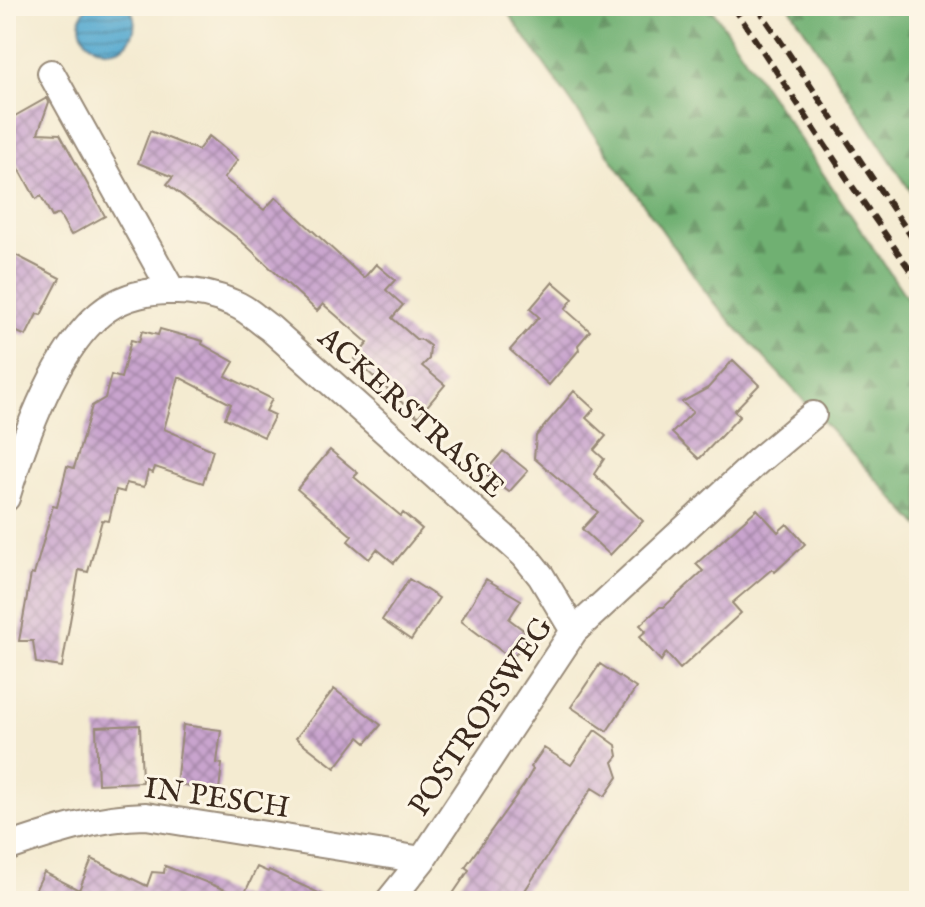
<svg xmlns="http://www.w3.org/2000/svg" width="925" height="907" font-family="'IM FELL English',serif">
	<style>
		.forest { fill: url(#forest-firs); stroke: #566d48; stroke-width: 2 }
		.water { fill: url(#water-rules); stroke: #476976; stroke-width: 2 }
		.building { fill: url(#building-cross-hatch) }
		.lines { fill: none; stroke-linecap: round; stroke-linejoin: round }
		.street-casing { stroke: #988a78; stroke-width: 30 }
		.street { stroke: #fff; stroke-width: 26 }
		.rail { stroke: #3b2a1e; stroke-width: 6; stroke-dasharray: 12 6; stroke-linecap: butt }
		.labels { text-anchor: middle; stroke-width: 6; stroke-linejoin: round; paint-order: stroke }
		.street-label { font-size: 30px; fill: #3b2a1e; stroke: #fcf5e5 }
	</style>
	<defs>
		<pattern id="forest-firs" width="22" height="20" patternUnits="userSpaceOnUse" patternTransform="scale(2)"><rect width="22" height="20" fill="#70b072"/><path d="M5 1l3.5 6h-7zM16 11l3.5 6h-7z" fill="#5d8f5d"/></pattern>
		<pattern id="water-rules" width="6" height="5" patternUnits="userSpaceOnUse" patternTransform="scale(2)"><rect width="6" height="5" fill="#53a8cf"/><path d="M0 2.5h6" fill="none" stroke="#4689a7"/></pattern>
		<pattern id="building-cross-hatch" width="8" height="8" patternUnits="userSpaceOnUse" patternTransform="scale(2)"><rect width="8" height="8" fill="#c9a4ce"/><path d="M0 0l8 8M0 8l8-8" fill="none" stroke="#a486a7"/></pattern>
	</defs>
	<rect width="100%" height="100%" fill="#fcf5e5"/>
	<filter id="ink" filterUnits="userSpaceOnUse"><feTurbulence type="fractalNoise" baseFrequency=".0125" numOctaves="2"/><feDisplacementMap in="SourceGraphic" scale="16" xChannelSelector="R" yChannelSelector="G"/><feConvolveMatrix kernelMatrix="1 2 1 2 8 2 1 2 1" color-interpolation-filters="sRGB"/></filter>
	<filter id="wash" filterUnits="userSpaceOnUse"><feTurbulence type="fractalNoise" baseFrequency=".006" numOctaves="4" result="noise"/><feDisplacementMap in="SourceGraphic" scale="32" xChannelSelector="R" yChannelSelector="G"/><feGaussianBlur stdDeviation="1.8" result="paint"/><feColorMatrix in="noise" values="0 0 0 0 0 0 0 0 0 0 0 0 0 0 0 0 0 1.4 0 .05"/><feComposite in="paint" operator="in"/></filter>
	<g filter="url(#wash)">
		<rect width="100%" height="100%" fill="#f4ebd1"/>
		<path class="forest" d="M503,6H710L919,316V526L713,302Z
			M789,6H919V204Z"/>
		<path class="water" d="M87,6H128C134,13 136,21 134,30C124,71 59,43 87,6Z"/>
		<g id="blocks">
			<path class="building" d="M47,98L49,102L38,133L60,134L105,216L71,235L59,214L52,217L41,196L36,199L6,145V121Z
				M150,131L198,150L209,136L238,160L224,178L264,210L276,197L364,278L376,264L395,280L386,290L403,305L392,318L416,339L422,340L430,346L429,359L422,366L445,385L418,417L354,359L368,343L323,304L317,311L239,239L167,184L173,177L138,163Z
				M6,250L60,278L41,315L37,314L26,336L6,327Z
				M553,282L573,299L565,309L590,331L578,345L579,350L549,385L510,350L539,317L530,309Z
				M160,329L203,341L202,344L234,362L226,376L272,399L266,411L275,415L264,437L225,418L231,404L179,377L164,429L213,450L203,483L155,467L153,473L148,471L144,487L126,483L124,492L116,490L109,521L102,520L88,572L79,570L62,667L36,663L33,641H19L31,574L34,575L53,506L57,507L67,466L74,468L92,406L105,398L111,375L121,378L131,340L139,342L142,331L158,335Z
				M733,360L759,385L734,411L740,416L699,459L672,433L693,412L682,402L708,388Z
				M574,391L594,409L586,418L606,436L594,450L604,459L594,474L643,521L610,555L582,529L598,512L534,458L536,436Z
				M330,450L358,473L354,477L401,516L403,513L422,529L394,563L377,549L369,559L348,541L352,536L297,489Z
				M503,451L528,471L509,492L484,473Z
				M757,509L778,532L787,524L805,544L775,572L772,569L732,603L741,613L680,669L666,653L661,661L639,637L646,631L640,625L660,607H664L703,571L696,564Z
				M409,579L439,598L411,640L382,620Z
				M486,579L521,600L509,619L530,635L512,659L461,621Z
				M600,664L636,688L607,731L571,707Z
				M334,689L381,725L366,743L359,737L335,768L296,738Z
				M140,725L142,782L98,784L96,727Z
				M183,725L221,730L217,763L222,764L219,790L176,784Z
				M595,730L616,745L618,756L613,762L618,777L605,796L592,788L518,901H448L469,870L465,867L524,785L533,769L531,767L544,748L571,765Z
				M92,859L147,886L152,872L164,873L165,866L243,897L257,867L268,872L269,870L336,901H30L44,872L79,890Z"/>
		</g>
	</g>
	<g filter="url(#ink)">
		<use href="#blocks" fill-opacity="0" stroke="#988a78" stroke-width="2"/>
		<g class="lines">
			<defs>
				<path id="street" d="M51,73L172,291
					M6,498C23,442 54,352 100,314C136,284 194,286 235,304C248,309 259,321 270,328L524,555L541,576L574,631
					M6,848C52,832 97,817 146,816L422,860
					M389,901L422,860L574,631L758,461L813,415"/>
			</defs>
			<use href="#street" class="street-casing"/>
			<use href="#street" class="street"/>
			<path class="rail" d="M733,6L850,183L919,283
				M757,6L919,248"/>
		</g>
	</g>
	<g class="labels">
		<g class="street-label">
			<text transform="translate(412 412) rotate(42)" y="10">ACKERSTRASSE</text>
			<text transform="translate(480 716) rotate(-56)" y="10">POSTROPSWEG</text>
			<text transform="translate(217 797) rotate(8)" y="10">IN PESCH</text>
		</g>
	</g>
	<rect width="925" height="907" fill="none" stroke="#fcf5e5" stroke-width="32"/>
</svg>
